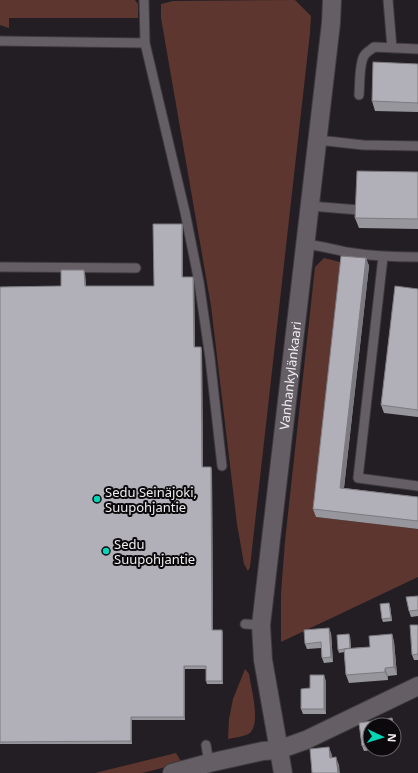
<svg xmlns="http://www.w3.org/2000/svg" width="418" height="773" font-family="'Noto Sans',sans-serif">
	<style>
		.green { fill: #5c362f }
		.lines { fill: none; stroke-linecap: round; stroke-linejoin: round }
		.service-casing { stroke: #3e3a3e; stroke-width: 11 }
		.minor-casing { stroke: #3e3a3e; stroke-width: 20 }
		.service { stroke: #655f65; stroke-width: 9 }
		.minor { stroke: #655f65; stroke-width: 18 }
		.wall { fill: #98969d }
		.shaded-wall { fill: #7c7a80 }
		.building { fill: #b1afb7; stroke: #7c7a80 }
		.poi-dot { fill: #03d5b6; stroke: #0b090b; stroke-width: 1.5 }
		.labels { text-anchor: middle; stroke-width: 4; stroke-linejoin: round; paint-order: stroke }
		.street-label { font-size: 13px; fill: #f0edf0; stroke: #0b090b }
		.poi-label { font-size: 13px; fill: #f0edf0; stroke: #0b090b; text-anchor: start }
	</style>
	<rect width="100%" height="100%" fill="#231e23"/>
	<path class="green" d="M0,0H135L138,4V18H9V28L0,25Z
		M295,0L311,16L310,33L250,567L248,571L244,564L237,524L211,306L161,18V4L173,1Z
		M324,258L344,263L316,517L418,529V577L281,642V593L285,541L315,267Z
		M245,669L249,674C251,688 261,722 250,733C247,736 233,738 228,739L229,719L233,699Z
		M176,753L182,763L142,773H95Z"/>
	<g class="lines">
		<defs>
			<path id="service" d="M144,0L145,43L185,212L199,282L210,358L222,466
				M388,0L392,48
				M0,41L145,43
				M359,95C360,85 359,64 364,56C366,52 371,50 374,47L418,49
				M318,140L363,145L418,146
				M310,206L359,210
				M306,244C320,246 333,249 346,252C370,256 394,257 418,257
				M383,257L358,478L418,486
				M0,267L136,268
				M245,624L261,625
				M206,745L209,763"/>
			<g id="minor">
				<path d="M172,773L209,763L263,751L278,750L306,740L418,686"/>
				<path id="s1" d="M283,773L263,660L261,625L331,23L332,0"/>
			</g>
		</defs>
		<use href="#service" class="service-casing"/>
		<use href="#minor" class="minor-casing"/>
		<use href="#service" class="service"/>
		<use href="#minor" class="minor"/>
	</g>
	<path class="wall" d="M418,64V112L375,111L372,101Z
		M418,172V229L359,228L355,218Z
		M182,224L183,226V277H193L194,280L195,347L202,350L203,467L212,470L213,630L223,633V684H207L206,681V669H185V720H132V744H0V287L61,286L85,273L86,286H154Z
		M366,258L369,266L344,488L418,497V529L316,517L313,509Z
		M418,289V417L384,413L381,405Z
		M418,596V616L411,617L409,611Z
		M389,603L390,606L392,621L383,622L382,619Z
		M418,625V660H414L412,655Z
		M331,633L333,662L324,663L322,658L321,648L307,649L305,644Z
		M392,634L394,642L397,675L388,676V680L349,683L346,675L344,652L339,653L338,650L350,636L351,648L370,647Z
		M326,681V714H303L301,709L310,688Z
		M392,718L394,723L397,747H394V725H370V749H380L364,751L362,746L359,723Z"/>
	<path class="shaded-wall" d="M182,224L183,226V280L182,277Z
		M366,258L369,266L343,496L340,488Z
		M84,270L85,273L86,289L85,286Z
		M193,277L194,280L195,350L194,347Z
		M201,347L202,350L203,470L202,467Z
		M211,467L212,470L213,633L212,630Z
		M389,603L390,606L392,621L391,618Z
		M329,628L331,633L333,662L331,657Z
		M222,630L223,633V684L222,681Z
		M349,634L350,636L351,652L350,649Z
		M392,634L394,642L397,675L394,667Z
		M184,666L185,669V720L184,717Z
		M385,668L388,676V680L385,672Z
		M324,675L326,681V714L324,709Z
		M131,717L132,720V744L131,741Z
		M392,718L394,723L397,747L395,741L394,731V725H393Z
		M329,747L332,755L333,765L330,758Z
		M336,757L339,765L340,773H338Z"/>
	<path class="building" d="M373,62L418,64V103L372,101Z
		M357,171L418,172V219L355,218Z
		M153,224H182V277H193L194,347H201L202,467H211L212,630H222V681H206V666H184V717H131V741L0,742V287L61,286V270H84L85,286H154Z
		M341,256L366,258L340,488L418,497V521L313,509Z
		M395,286L418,289V410L381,405Z
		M418,596V610L409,611L406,597Z
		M389,603L391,618L382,619L380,604Z
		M410,625H418V654L412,655Z
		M329,628L331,657L322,658L321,642L305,644L304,630Z
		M349,634L350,648L338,650L337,635Z
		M392,634L394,667L385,668V672L346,675L344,649L370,647L369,636Z
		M310,675H324V709H301V689L310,688Z
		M392,718L393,725H370V745L362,746L359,723Z
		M394,731L395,741H394Z
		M329,747L330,758L336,757L338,773H312L310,749Z"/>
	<g class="poi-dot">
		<circle cx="97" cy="499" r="4"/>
		<circle cx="106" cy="551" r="4"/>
	</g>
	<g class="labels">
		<g class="street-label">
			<text dy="5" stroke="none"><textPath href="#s1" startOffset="401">Vanhankylänkaari</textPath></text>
		</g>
		<g class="poi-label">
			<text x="105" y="497">Sedu Seinäjoki,<tspan x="105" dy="15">Suupohjantie</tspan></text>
			<text x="114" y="549">Sedu<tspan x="114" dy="15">Suupohjantie</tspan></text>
		</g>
	</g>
	<g transform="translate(382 737) rotate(94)"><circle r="19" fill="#0b090b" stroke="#676467"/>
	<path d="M0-3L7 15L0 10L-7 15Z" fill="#03d5b6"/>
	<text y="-6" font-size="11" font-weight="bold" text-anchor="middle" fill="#f0edf0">N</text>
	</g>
</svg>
